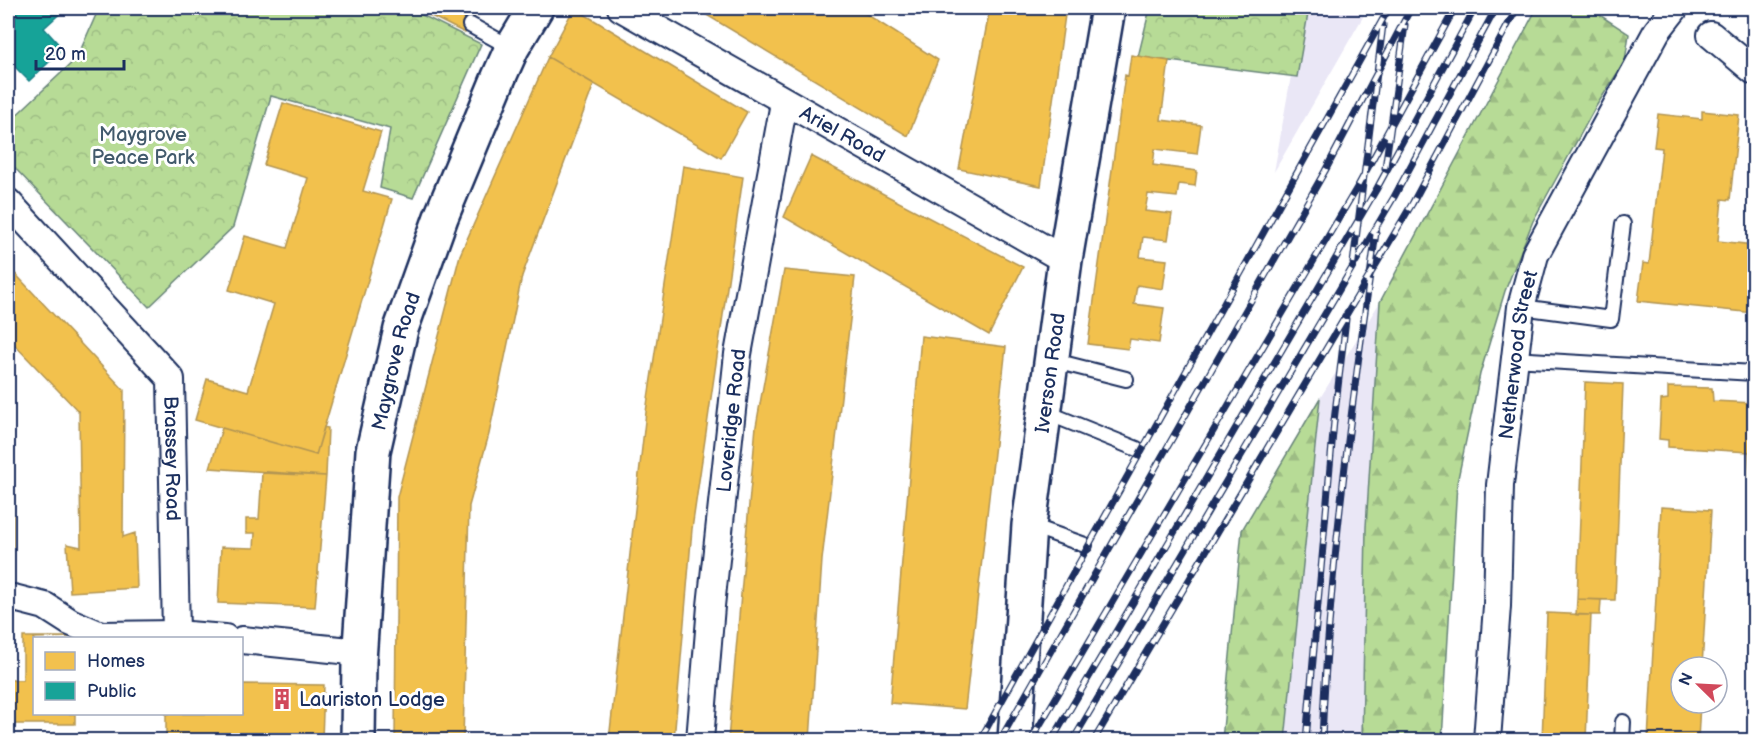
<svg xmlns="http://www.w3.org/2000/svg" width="1762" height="748" font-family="'Balsamiq Sans',sans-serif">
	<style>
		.built { fill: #eae7f6 }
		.forest { fill: url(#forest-firs); stroke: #69857a; stroke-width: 1.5 }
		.park { fill: url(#park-crowns); stroke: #69857a; stroke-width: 1.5 }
		.homes { fill: #f2c14e; stroke: #b29553; stroke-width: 1.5 }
		.public { fill: #17a398; stroke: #188087; stroke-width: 1.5 }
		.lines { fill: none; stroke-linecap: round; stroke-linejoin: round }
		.lane-casing { stroke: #1b2f5e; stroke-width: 18 }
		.street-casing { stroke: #1b2f5e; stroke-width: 30 }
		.secondary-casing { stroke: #1b2f5e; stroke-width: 38 }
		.lane { stroke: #fff; stroke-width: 14 }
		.street { stroke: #fff; stroke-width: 26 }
		.secondary { stroke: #fff; stroke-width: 33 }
		.rail-casing { stroke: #1b2f5e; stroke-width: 7 }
		.rail { stroke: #fff; stroke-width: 4.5; stroke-dasharray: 14; stroke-linecap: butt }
		.labels { text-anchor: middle; stroke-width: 6; stroke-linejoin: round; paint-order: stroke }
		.park-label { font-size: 20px; fill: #425a6c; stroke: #fff }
		.street-label { font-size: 20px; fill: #1b2f5e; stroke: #fff }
		.poi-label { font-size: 20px; fill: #1b2f5e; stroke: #fff; text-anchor: start }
	</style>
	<defs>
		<pattern id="forest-firs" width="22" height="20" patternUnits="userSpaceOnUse" patternTransform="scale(1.5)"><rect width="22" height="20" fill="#b7db96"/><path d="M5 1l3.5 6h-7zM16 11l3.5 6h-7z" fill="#9dbc84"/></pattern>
		<pattern id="park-crowns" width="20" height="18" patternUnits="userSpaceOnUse" patternTransform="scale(1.5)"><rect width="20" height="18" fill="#b7db96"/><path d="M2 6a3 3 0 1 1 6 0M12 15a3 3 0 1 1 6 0" fill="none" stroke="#9dbc84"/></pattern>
	</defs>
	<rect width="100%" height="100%" fill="#fff"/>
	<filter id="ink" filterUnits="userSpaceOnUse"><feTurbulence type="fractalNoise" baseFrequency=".0167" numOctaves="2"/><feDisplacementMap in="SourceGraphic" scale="12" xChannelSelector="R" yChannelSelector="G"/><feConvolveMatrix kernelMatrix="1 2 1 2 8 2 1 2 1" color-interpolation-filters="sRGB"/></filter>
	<g filter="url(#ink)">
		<path class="built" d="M1303,8H1368L1274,172Z
			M1380,302L1366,527L1362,740H1285L1320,398Z"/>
		<path class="forest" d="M1537,8H1589L1629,34L1625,61L1595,108L1533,221L1505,291L1480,374L1457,483L1442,740H1362L1366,527L1380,302Z
			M1320,398L1285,740H1222L1242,530Z"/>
		<path class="park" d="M99,8H408L481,44L413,198L380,188L390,129L271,96L233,227L149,307L8,161V123L77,58Z
			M1150,8H1309L1297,77L1138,57Z"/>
		<path class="homes" d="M415,8H480L465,33Z
			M574,8L747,112L721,158L548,57Z
			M695,8H857L938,60L908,136Z
			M990,8H1066L1041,186L959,169Z
			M1131,55L1169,61L1161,120L1201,125L1197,154L1155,149L1153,165L1197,171L1195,186L1179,184L1177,197L1148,194L1145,211L1172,214L1168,240L1143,237L1140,257L1167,260L1163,289L1137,285L1134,304L1164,308L1159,343L1130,339L1128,349L1088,344L1125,75L1128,76Z
			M548,57L594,84L522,276L489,434L469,506L463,740H395L397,497L460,255Z
			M283,103L381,132L363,191L392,199L316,455L195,420L207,379L248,391L274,304L229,290L245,236L287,248L308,178L264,165Z
			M1702,111L1739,115L1730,200L1722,199L1718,241L1754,245V313L1638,301L1643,263L1649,264L1662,148L1654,147L1658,114L1702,119Z
			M811,156L1023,267L989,335L784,217Z
			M683,166L743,177L692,529L674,740H609L646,412Z
			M8,266L124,390L123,537L135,533L137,588L70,592L67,544L81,547L79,412L8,338Z
			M784,270L855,277L822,560L810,740H728L756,426Z
			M921,336L1006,347L965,709L890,703Z
			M1585,382L1623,384L1615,600L1577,599Z
			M1668,387L1712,388L1713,401L1754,403V477H1750L1749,452L1668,447V440L1659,439L1661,400L1668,399Z
			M324,427L328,428L326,476L210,468L222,428L316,455Z
			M8,428L13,434V586H8Z
			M262,473L326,476L315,607L218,603L221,547L254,548L255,533H246V519H259Z
			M1661,507L1711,510L1702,667H1681V703H1700L1698,740H1648Z
			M1577,599L1601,600L1600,615H1576Z
			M1547,613L1591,615L1586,740H1542Z
			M23,637H76L34,638V714H75V724H8V680H23Z
			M242,684L324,685L322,740H166V714H242Z"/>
		<path class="public" d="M8,8H66L44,28L63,49L29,81L8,60Z"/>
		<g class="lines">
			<defs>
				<path id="lane" d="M470,25L512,48
					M1521,307L1611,319L1623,224
					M1514,359L1754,373
					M1051,360L1126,379
					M1045,412L1137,449
					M1029,525L1085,545
					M1622,740L1623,722"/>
				<g id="street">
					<path id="s1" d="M621,8L1065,260"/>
					<path d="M1711,35L1754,71"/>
					<path id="s2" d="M8,202L171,379L176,634"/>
					<path d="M8,602L14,598L45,606L70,622L101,635L176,634L225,638"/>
					<path d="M242,640L360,652"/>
					<path id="s3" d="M700,740L711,606L738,354L784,103"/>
					<path id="s4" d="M1487,740L1497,606L1500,485L1521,307L1535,255L1657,31L1675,8"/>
				</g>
				<g id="secondary">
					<path id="s5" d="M358,740L359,661L373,451L401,329L441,217L499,77L512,48L536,8"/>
					<path id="s6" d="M1015,740L1029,525L1065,260L1108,8"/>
				</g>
			</defs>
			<use href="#lane" class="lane-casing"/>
			<use href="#street" class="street-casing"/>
			<use href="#secondary" class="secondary-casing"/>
			<use href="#lane" class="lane"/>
			<use href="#street" class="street"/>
			<use href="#secondary" class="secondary"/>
			<defs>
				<path id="rail" d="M1385,168L1405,25
					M1353,263L1383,25
					M980,740L1389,8
					M1000,740L1325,171L1411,8
					M1031,740L1359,184L1455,8
					M1052,740L1376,190L1475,8
					M1073,740L1394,197L1496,8
					M1094,740L1412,204L1517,8
					M1306,740L1334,421L1346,319
					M1322,740C1329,570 1352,402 1376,233"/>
			</defs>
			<use href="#rail" class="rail-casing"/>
			<use href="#rail" class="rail"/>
		</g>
	</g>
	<defs>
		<symbol id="building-bare" viewBox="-9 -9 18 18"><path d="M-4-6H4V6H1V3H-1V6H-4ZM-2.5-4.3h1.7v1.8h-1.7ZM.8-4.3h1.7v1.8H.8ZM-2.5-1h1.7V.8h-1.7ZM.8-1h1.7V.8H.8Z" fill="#d1495b" stroke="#fff" stroke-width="2.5" paint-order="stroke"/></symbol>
	</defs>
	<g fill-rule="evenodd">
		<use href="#building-bare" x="267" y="684" width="30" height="30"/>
	</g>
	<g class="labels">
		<g class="park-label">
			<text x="143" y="141">Maygrove<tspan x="143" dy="23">Peace Park</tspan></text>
		</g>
		<g class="street-label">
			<text dy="7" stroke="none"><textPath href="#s1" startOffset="255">Ariel Road</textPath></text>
			<text dy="7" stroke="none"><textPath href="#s4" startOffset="387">Netherwood Street</textPath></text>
			<text dy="7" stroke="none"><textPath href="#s5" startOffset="382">Maygrove Road</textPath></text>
			<text dy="7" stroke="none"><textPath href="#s6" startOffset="369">Iverson Road</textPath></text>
			<text dy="7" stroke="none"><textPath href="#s3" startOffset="321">Loveridge Road</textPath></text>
			<text dy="7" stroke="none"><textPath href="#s2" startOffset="320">Brassey Road</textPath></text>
		</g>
		<g class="poi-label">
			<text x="299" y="706">Lauriston Lodge</text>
		</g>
	</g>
	<rect width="1762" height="748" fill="none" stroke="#fff" stroke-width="30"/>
	<rect x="15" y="15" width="1732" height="718" fill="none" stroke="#1b2f5e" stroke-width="2" filter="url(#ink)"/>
	<rect x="33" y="637" width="210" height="78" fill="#ffffff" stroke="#a4acbf" stroke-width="1.5"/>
	<rect x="45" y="652" width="30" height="18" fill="#f2c14e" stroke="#a4acbf" stroke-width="1.5"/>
	<text x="87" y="667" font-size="18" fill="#1b2f5e">Homes</text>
	<rect x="45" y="682" width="30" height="18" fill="#17a398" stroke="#a4acbf" stroke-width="1.5"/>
	<text x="87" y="697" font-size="18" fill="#1b2f5e">Public</text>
	<g transform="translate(1699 685) rotate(294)"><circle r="28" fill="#ffffff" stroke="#a4acbf" stroke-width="1.5"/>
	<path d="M0-4.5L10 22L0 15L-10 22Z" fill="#d1495b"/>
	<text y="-9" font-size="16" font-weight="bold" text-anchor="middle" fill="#1b2f5e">N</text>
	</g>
	<path d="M36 60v9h88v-9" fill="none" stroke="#1b2f5e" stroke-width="3"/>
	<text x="45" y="60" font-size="18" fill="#1b2f5e" stroke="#ffffff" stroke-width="4.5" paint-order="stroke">20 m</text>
</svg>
